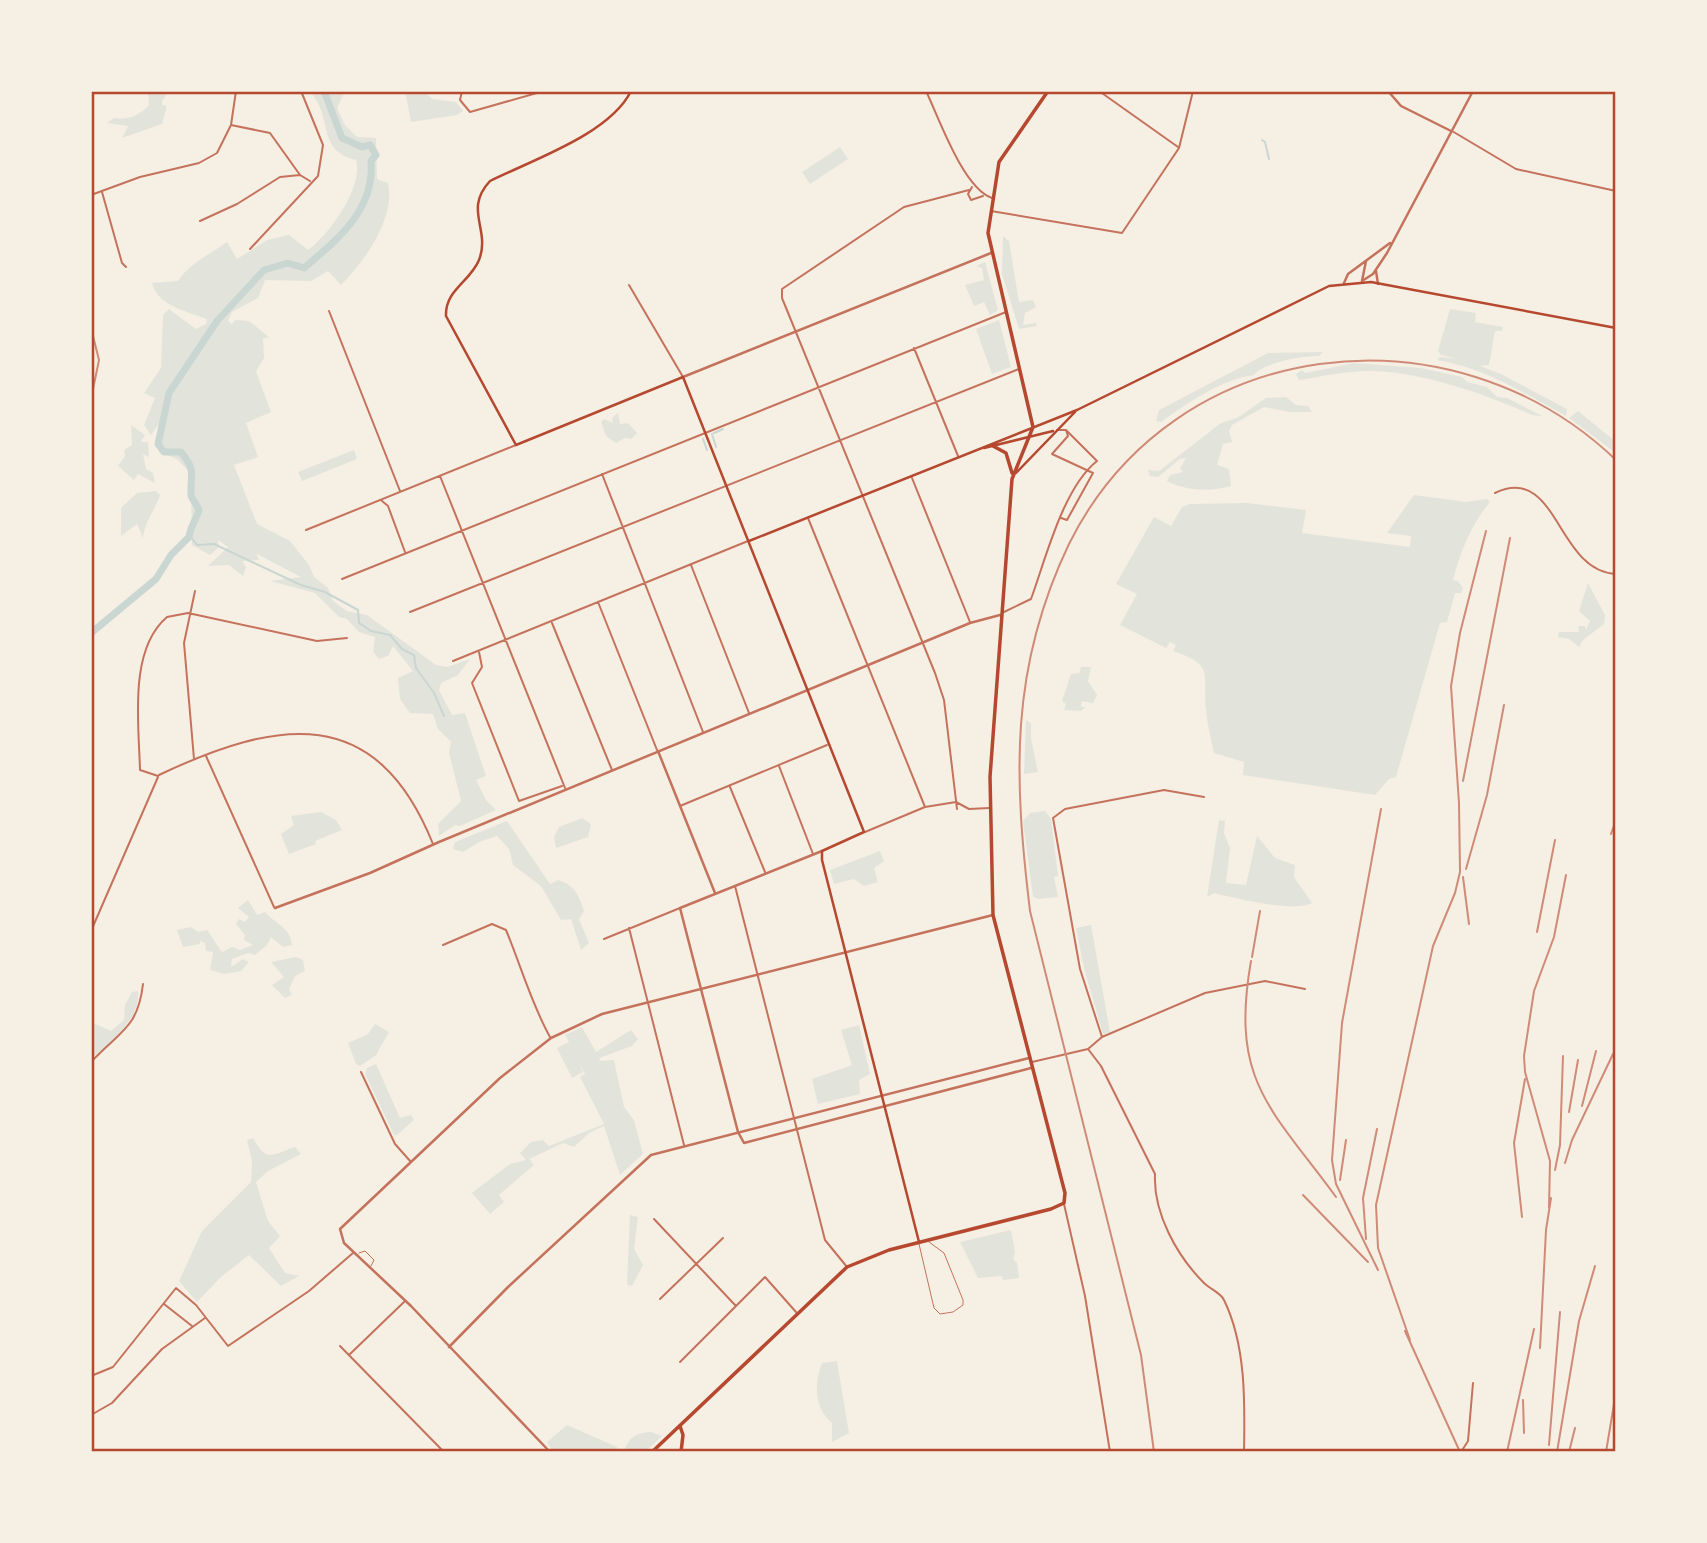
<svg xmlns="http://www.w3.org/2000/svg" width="1707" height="1543" font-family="'DejaVu Sans',sans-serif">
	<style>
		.green { fill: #e2e4dc }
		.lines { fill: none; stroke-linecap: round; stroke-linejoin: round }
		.stream { stroke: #c9d6d2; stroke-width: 2 }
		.river { stroke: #c9d6d2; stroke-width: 7 }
		.service { stroke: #c5725c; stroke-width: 1 }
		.minor { stroke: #c5725c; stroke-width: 2 }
		.tertiary { stroke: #c5725c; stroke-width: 2.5 }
		.secondary { stroke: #b5482f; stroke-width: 2.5 }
		.primary { stroke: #b5482f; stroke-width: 3.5 }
		.rail { stroke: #cf8b77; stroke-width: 2 }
		.neatline { fill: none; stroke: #b5482f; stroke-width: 2.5 }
	</style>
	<rect width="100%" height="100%" fill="#f6efe4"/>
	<path class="green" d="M148,91H187L167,94L162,101V105L167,106L162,124L122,138L128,126L107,123L114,118C128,120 139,116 149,105Z
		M309,91H345L337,108L345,125L357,137L376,138L377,179L388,183C396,217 365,261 341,285L328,271L311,281L265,280L258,298L232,312L228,321L232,324L235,320L249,321L269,337L263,339L264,358L256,371L271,412L246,423L258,457L234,465L257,524L290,541L309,565L314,577L328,588L333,601L347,611L367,615L436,665L447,667L470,659L458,675L441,683L439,690L452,715L465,713L486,776L476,780L486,800L496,810L460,826L455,825L439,836L438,824L461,801L449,753L451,742L438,729L433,714L410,713L400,699L398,678L413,671L393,646L388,656L379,659L373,652L375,637L359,632L347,619L339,617L315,593L270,581L301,577L257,554L259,560L242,561L246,567L243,576L229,565L208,566L228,547L218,540L219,547L210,555L192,545L191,474L177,459L159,452L162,426L158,425L151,435L144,425L155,398L144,393L161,368L163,315L169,309L196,329L206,324L207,319C189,312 157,306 152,283L178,281C191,262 209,255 227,242L237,259L267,240L289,235L308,250C329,235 364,186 356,160C315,150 334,115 309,91Z
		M405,91H424L432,99L456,102L463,111L457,115L411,122Z
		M840,147L848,159L810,184L802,172Z
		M1003,236L1009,241L1019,302L1033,300L1036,307L1025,313L1023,325L1036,323L1037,326L1019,329L1002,274Z
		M985,262L998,310L990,315L984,302L974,306L965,285L984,280L982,268L976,266Z
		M1450,309L1476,313L1475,322L1503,327L1502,331H1495L1489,365L1480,366L1501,374L1567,409L1566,416C1526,394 1483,367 1437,360L1440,357L1457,359L1441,355L1438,351Z
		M999,320L1011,367L992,374L976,329Z
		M1323,352L1319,356C1303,355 1263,363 1254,375C1220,380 1189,402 1161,422L1156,421L1159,410L1268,353Z
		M1354,363L1421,368L1462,377L1467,382L1487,387L1497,397L1507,398L1542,416L1532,415C1487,395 1426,373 1375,371C1349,370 1324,376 1299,380L1296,374L1302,370L1305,373Z
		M1286,397L1296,405L1308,406L1312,412H1290L1264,407L1232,425L1229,431L1232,442L1223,444L1217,465L1229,469L1231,486C1211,492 1185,491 1167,481L1170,475L1183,472L1180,468L1186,458L1180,459L1158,477L1150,476L1148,470L1159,471L1221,423L1237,418L1266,398Z
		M1578,411L1616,442V453L1569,418Z
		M618,413L620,424L628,423L637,433L631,439L625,438L616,443L606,436L601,422L604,419L613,423L612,418Z
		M131,425L145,435L141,442H148L149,457L143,454L146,469L153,473L155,483L138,474L134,480L118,466L125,456L124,450L132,445Z
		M354,450L357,459L302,481L298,472Z
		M156,491L160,495C155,511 145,520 143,538L137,524L121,536V508L137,493Z
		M1414,495L1466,502L1487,499L1490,502C1471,525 1461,550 1453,580L1458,581L1463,588L1461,593H1455L1447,622L1440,623L1396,777L1389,779L1375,795L1243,775L1244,762L1214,753C1211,739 1207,723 1206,709C1203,671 1214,665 1173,651L1176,645L1170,642L1166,648L1120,625L1137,594L1116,584L1154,517L1171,526L1182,507L1190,504L1247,503L1306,510L1302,533L1410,547L1411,536L1387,533Z
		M1588,583L1605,615L1604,624L1583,640L1579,647L1569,639L1558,637L1559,632H1579L1578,626H1585L1586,630L1590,621L1579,611Z
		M1081,667H1091L1088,681L1097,695L1093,703L1082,701L1081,707H1085L1081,711L1064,710L1066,704L1062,701L1071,674L1079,673Z
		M1026,720L1031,723V739L1038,772L1024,774Z
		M1045,811L1051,819L1058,876L1054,877L1058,897L1039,899L1033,897L1023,821L1030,813Z
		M321,812L336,820L342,830L315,841L316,844L289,854L281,834L294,825L291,816Z
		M582,818L591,824L588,837L556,848L554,837L559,827Z
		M1219,820L1225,821L1224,833L1230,848L1226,883L1246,885L1257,836L1275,858L1295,865L1294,877L1312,903C1294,913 1235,898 1214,893L1207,897Z
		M507,821L550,884L558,880C575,885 579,896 584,911L579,919L589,943L581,950L571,919L561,920L541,886L513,865L509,849L497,836L479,842L463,852L453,849L455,842Z
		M880,851L884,861L874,868L878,882L864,886L854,879L834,884L830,870Z
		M248,900L257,915L265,912C276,925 290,926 292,945L283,947L271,937L267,945L255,955L248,953L232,959L231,967L243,959L249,962L241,971L224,974L210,970L213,952L206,951L205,943L200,941V944L183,947L177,930L191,927L198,932L207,930L222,952L232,947L240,950L253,945L244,940L245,935L236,924L239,919L245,922L249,917L238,908Z
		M1091,925L1110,1032L1103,1034L1084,968L1076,928Z
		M296,957L303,960L305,971L295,976L289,989L292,995L285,998L272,985L284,977L271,962Z
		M138,991C141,1019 111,1041 91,1059L93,1023L111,1031L124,1020L125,1005L132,992Z
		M375,1024L389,1032L376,1055L360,1066L356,1064L348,1043L368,1034Z
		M859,1025L870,1074L859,1080L860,1094L818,1104L812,1079L852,1065L841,1030Z
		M582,1027L596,1052L631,1030L638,1039L632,1046L599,1058L601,1061L614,1060L624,1107L634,1120L643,1154L620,1175L604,1126L589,1133L574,1147L563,1143L529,1159L534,1165L499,1195L504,1202L490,1214L472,1193L510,1164L526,1160L520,1153L531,1142L543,1140L549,1146L604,1124L580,1077L585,1074L578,1060L583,1072L572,1078L557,1048L569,1042L565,1035Z
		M376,1064L400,1118L411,1115L414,1120L397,1135H394L365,1074L367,1068Z
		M253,1138C267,1163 270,1155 295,1147L301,1154L268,1171L256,1182L268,1221L280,1236L269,1248L285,1273L299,1276L281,1286L249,1255L221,1277L197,1302L179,1281L202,1231L251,1182L252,1161L247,1140Z
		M630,1215L638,1217L634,1249L643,1265L632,1286L627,1285Z
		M1011,1230L1015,1252L1013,1259L1017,1263L1019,1278L1003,1280L1002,1276L978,1278L960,1242Z
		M837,1361L849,1433L832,1442V1423C814,1408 814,1383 822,1363Z
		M567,1425L617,1447V1452H553L547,1442Z
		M651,1432L662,1436L645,1452H624C628,1437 636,1433 651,1432Z"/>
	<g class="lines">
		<path class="stream" d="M1262,140L1265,142L1269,159
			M714,433L723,429
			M712,434L716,447
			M703,439L707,450
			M189,535L197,545L214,544L301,585L325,592L358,610L359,623L371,631L390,635L402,649L414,655L416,668L434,693L444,716"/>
		<path class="river" d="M91,633L156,579L171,555L189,537C190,527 196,520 199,510C197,505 191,498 191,495C190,473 197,472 181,452H164L158,444L169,393L217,321L264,270L288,263L304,268C338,239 375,210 371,161L376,155L370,145L362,147L342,138L324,91"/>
		<path class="service" d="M919,1244L934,1308L940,1314L953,1312L963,1305V1300L944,1253L929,1242
			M359,1253L365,1251L374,1260L371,1266"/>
		<path class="minor" d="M462,91L460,100L470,112L544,91
			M926,91C939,118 963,188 992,198
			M1099,91L1178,147
			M231,125L270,133L300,175L310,181
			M1452,131L1516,169L1616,191
			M972,187L968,194L971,200L983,196
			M102,192L122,263L126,267
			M91,195L140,177L199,163L217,153L231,125L236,91
			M991,211L1122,233L1179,148L1193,91
			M200,221L237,204L280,177L300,175
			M250,249L318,176L323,145L301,91
			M629,285L683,377
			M329,311L400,491
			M914,348L958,456
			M1057,430H1066L1068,436L1052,454L1093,473L1067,520L1061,518
			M602,474L703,732
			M440,476L565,788
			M912,478L970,622
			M1495,493C1558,463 1556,571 1616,574
			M382,501L388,506L405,552
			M808,518L925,807
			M306,530L516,445
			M691,565L749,713
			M342,579L1006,312
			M598,602L657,750
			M410,612L1019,369
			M1004,612L1031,599C1046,558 1063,488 1097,461L1066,430
			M552,623L612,770
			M479,652L482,667L472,683L519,801L562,786
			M453,661L748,541
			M206,756L274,907
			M194,759L184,643L195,591
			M779,766L813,854
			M159,775C277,719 376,702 433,844
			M158,776L140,770C139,725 128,650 167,617L188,613L317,641L347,638
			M730,787L765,872
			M680,806L827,745
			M957,809L944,700L935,673L782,298V289L904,207L969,190
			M865,832L925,807L956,802L969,809L989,808
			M735,886L825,1240L847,1267
			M629,928L684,1145
			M91,931L158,777
			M604,939L680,908
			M443,945L492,924L506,930C521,966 531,1003 550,1037
			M1102,1037L1080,969L1053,818L1065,809L1164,790L1204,797
			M1088,1049L1101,1066L1155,1174C1153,1213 1177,1256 1204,1283C1210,1289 1221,1293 1224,1300C1246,1345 1245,1402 1244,1452
			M91,1062C120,1031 138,1028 143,984
			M1032,1062L1088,1049L1102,1037L1205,993L1265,981L1305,989
			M361,1072L395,1144L411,1162
			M1064,1204L1085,1296L1110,1452
			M654,1219L735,1305
			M660,1299L723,1238
			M164,1304L192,1326
			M340,1346L444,1452
			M349,1355L404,1302
			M680,1362L765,1277L796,1312
			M91,1376L113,1367L176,1288L196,1305L228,1346L309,1291L353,1253
			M91,1415L112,1403L162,1349L205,1318
			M1461,1452L1468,1441L1473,1383"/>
		<path class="tertiary" d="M1388,91L1401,106L1451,131
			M1376,271L1378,284
			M1362,281L1373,274L1387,253L1473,91
			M1362,281L1366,261
			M1344,283L1348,274L1390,243
			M683,377L991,253
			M658,751L715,893
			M822,851L680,908L738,1132L744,1143L1031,1068
			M275,908L370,873L439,842L970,623L1000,615
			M449,1347L508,1287L651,1155L1029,1058
			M550,1452L411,1306L344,1243L340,1229L500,1078L551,1038L602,1014L993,915"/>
		<path class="secondary" d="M631,91C610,134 532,160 490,181C463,210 491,229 479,260C470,282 445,290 446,316L516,445L683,377L864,832L822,851V860L919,1242
			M984,448L1053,431
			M1016,473L1075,412
			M749,541L1077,410L1329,286L1371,282L1616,328"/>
		<path class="primary" d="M993,446L1006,453L1012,473
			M680,1426L683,1435L681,1452
			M652,1452L847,1267L889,1250L1051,1209L1064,1203L1065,1193L993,915L990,777L1012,479L1033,427L988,233L999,162L1048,91"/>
		<path class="rail" d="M91,328L99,360L91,399
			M1463,781L1510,538
			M1611,834L1616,820
			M1466,869L1487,795L1504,705
			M1463,877L1469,924
			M1537,932L1555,840
			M1252,957L1260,911
			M1251,961C1230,1081 1270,1107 1336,1197
			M1582,1106L1596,1051
			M1569,1112L1578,1060
			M1565,1163L1572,1140L1613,1054
			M1555,1170L1560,1145L1563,1056
			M1340,1180L1346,1140
			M1303,1195L1368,1262
			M1549,1208L1550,1161L1525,1072L1524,1056L1534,991L1554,937L1566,875
			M1522,1217L1514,1143L1525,1079
			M1366,1239L1363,1198L1377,1129
			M1378,1270L1336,1184L1332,1160L1342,1023L1381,809
			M1405,1331L1460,1452
			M1410,1340L1378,1248L1376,1205L1433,946L1455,893L1460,872L1459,803L1451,686L1460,633L1486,531
			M1540,1348L1546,1230L1551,1198
			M1523,1400L1524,1433
			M1549,1445L1560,1312
			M1154,1452L1141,1355L1030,911C1014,778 1009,669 1069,544C1173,334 1451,302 1616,460
			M1507,1452L1534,1329
			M1557,1452L1579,1321L1595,1266
			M1569,1452L1575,1428
			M1606,1452L1616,1392"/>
	</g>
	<rect width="1707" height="1543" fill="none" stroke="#f6efe4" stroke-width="186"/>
	<rect x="93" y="93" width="1521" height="1357" class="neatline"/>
</svg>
